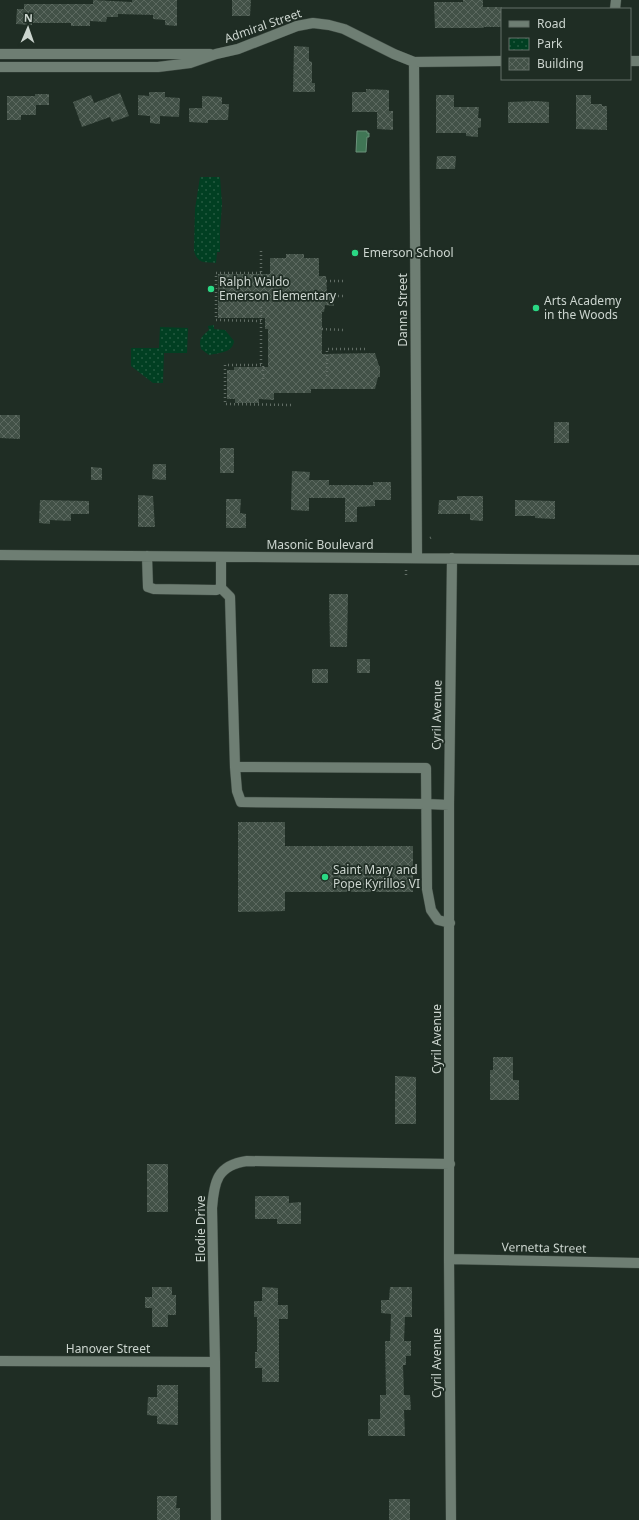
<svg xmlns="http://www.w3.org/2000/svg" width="639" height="1520" font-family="'Noto Sans',sans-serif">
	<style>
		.park { fill: url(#park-dots) }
		.water { fill: #407655; stroke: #6a927a }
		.building { fill: url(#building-cross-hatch) }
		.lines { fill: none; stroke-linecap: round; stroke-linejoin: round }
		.minor-casing { stroke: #3b473f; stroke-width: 11 }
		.path { stroke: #626e66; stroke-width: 2.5; stroke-dasharray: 1 3; stroke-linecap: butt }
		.minor { stroke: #6e7e73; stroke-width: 10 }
		.poi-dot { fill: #2ad884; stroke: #1f2d24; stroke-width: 1.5 }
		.labels { text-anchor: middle; stroke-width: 3.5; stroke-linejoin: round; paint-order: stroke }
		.street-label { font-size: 12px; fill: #ccd5cf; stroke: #1f2d24 }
		.poi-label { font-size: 12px; fill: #ccd5cf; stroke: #1f2d24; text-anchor: start }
	</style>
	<defs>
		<pattern id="park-dots" width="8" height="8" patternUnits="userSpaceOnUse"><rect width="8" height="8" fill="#013f22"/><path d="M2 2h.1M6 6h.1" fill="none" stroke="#255a41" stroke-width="1.8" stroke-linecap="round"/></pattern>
		<pattern id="building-cross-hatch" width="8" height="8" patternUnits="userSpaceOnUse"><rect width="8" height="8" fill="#425147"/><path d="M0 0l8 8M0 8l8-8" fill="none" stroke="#5c6960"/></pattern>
	</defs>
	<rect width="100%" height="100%" fill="#1f2d24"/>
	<path class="park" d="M200,177H220L222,204L220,231V252H217L216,263C204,262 198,264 194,251L195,209Z
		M214,325V329L225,330L234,341C233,353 218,353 209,355L201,349C198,339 202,336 209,330L208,326Z
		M160,327L188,328L187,353H164L163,383H153L131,366V348H159Z"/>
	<path class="water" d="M357,131H367V133H369V137H367L366,152H356Z"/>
	<path class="building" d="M93,0L132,2V0H177V26L165,25V20L153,19V15L118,14V17H107L106,22L90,21V26H71V23H32V25L16,24L17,9H24V4H93Z
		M232,0H251L250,16H232Z
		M463,0H483V7H502V27H483L484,28H435L434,2H463Z
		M294,46L309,47V61L312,62V83H315V92H293Z
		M366,89L389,90V111H393V130L377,129V112H352V92H366Z
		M149,92H165V97L180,98L179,117L160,116V124L150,123V116L138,115V95L149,96Z
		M120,93L129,116L112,122L110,117L82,127L73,102L91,95L94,103Z
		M35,94H49V105H36V115H21V120H7V96H35Z
		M436,95H454V107H479L478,118H481V127L478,128V137L466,136V133H436Z
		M576,95H591V104H602V106H607V130L576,129Z
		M202,96L222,97V104H229L228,120H208V123L189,122V108H202Z
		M536,101L549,102V123H508V102Z
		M437,156H456L455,169H436Z
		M286,254H304V258H319V276H326L327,293H334V306L325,305L324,312H322V354L375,353L379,366H380V377H378L375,389H311V393H274V400L259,399V403H235V399H227V370H234V367H268V329H265V318H218V274H270V258H286Z
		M0,415H20V439L0,438Z
		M554,422H569V443H554Z
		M220,448H234V473H220Z
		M153,464H166V480L152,479Z
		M91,467L102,468V480H91Z
		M292,471L310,472L309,480H329V485H373V482H391V500H375V506L357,507V522H345V498H309V511L291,510Z
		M138,495L153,496L155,527H138Z
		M457,496H483V521L470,520V514H438L439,500H457Z
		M226,499H241L240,513L246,514V528H226Z
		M40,500L89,501V514H71V521L50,520V524L39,523Z
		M515,500L555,501V519L535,518V516H515Z
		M329,594H348L347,647H330Z
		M357,659H370V673H357Z
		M312,669H328V683H312Z
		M238,822H285V846H413V892H285V911L238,912Z
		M493,1057H513V1080H519V1100H490V1070H493Z
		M395,1076L416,1077V1124H395Z
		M147,1164H168V1212H147Z
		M255,1196H289V1203L301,1202V1224H277V1219H255Z
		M152,1287H172V1295H176V1315H168V1327H152V1308H145V1297H152Z
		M262,1287L278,1288V1305H288V1319H279V1382H262V1368H255V1352H257V1317H254V1301H262Z
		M390,1287H412V1317H405L404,1341H411V1356H406V1365H403L404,1395H410L411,1410H404L405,1436H368V1419H380V1395H386L385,1341H390L391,1314L381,1313V1300H389Z
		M157,1385H178V1425L157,1424V1416L147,1415L148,1397H157Z
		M157,1496H177L176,1508H180V1520H157Z
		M389,1499H410V1520H389Z"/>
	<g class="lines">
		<defs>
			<path id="minor" d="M615,9L616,0
				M0,54H210
				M630,61H639
				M414,62L417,558
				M0,67H158L190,63L216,54L238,49L297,26L313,23L329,25L344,29L394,54L414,62L502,61
				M0,555L639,560
				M147,556L148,587L154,589L216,590L221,588V557
				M221,588L230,597L235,767
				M449,805L427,804L241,802L237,791L235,767L426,768L427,889L431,910L438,920L450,923
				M449,1259L639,1263
				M0,1361L215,1362
				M216,1520L215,1362L212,1208C214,1182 217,1165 247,1161L450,1164
				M451,1520L449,1259V805L452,558"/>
		</defs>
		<use href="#minor" class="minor-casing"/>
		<path class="path" d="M261,251V284
			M261,273H216V320L261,321
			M326,281H344
			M334,296H346
			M261,307V364
			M322,329L343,330
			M327,376V349H368
			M263,379V365H225V404L293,405
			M430,538L432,537
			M406,570V575"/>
		<use href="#minor" class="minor"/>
	</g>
	<g class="poi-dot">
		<circle cx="355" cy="253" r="4"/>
		<circle cx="211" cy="289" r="4"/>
		<circle cx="536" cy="308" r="4"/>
		<circle cx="325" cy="877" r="4"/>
	</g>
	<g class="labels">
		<g class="street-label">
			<text transform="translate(263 26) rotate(-19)" y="4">Admiral Street</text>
			<text transform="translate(403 310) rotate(-90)" y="4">Danna Street</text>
			<text x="320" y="549">Masonic Boulevard</text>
			<text transform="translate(437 715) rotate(-89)" y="4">Cyril Avenue</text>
			<text transform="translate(437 1039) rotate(-90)" y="4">Cyril Avenue</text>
			<text transform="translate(201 1229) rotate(-90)" y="4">Elodie Drive</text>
			<text transform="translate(544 1248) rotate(1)" y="4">Vernetta Street</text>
			<text x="108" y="1353">Hanover Street</text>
			<text transform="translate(437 1363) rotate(-90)" y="4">Cyril Avenue</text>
		</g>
		<g class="poi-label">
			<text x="363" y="257">Emerson School</text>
			<text x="219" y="286">Ralph Waldo<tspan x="219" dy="14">Emerson Elementary</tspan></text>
			<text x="544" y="305">Arts Academy<tspan x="544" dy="14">in the Woods</tspan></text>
			<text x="333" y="874">Saint Mary and<tspan x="333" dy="14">Pope Kyrillos VI</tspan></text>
		</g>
	</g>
	<rect x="501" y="8" width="130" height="72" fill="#1f2d24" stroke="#647068"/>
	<rect x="509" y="21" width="20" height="6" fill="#6e7e73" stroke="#647068"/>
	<text x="537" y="28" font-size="12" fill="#ccd5cf">Road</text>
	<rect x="509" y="38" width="20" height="12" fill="url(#park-dots)" stroke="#647068"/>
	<text x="537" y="48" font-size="12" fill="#ccd5cf">Park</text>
	<rect x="509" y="58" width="20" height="12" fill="url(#building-cross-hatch)" stroke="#647068"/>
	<text x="537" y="68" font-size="12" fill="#ccd5cf">Building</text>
	<g transform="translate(28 28) rotate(2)" stroke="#1f2d24" stroke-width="3" paint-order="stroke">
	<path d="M0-3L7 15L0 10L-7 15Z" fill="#ccd5cf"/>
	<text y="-6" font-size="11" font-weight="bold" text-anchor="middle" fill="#ccd5cf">N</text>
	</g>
</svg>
